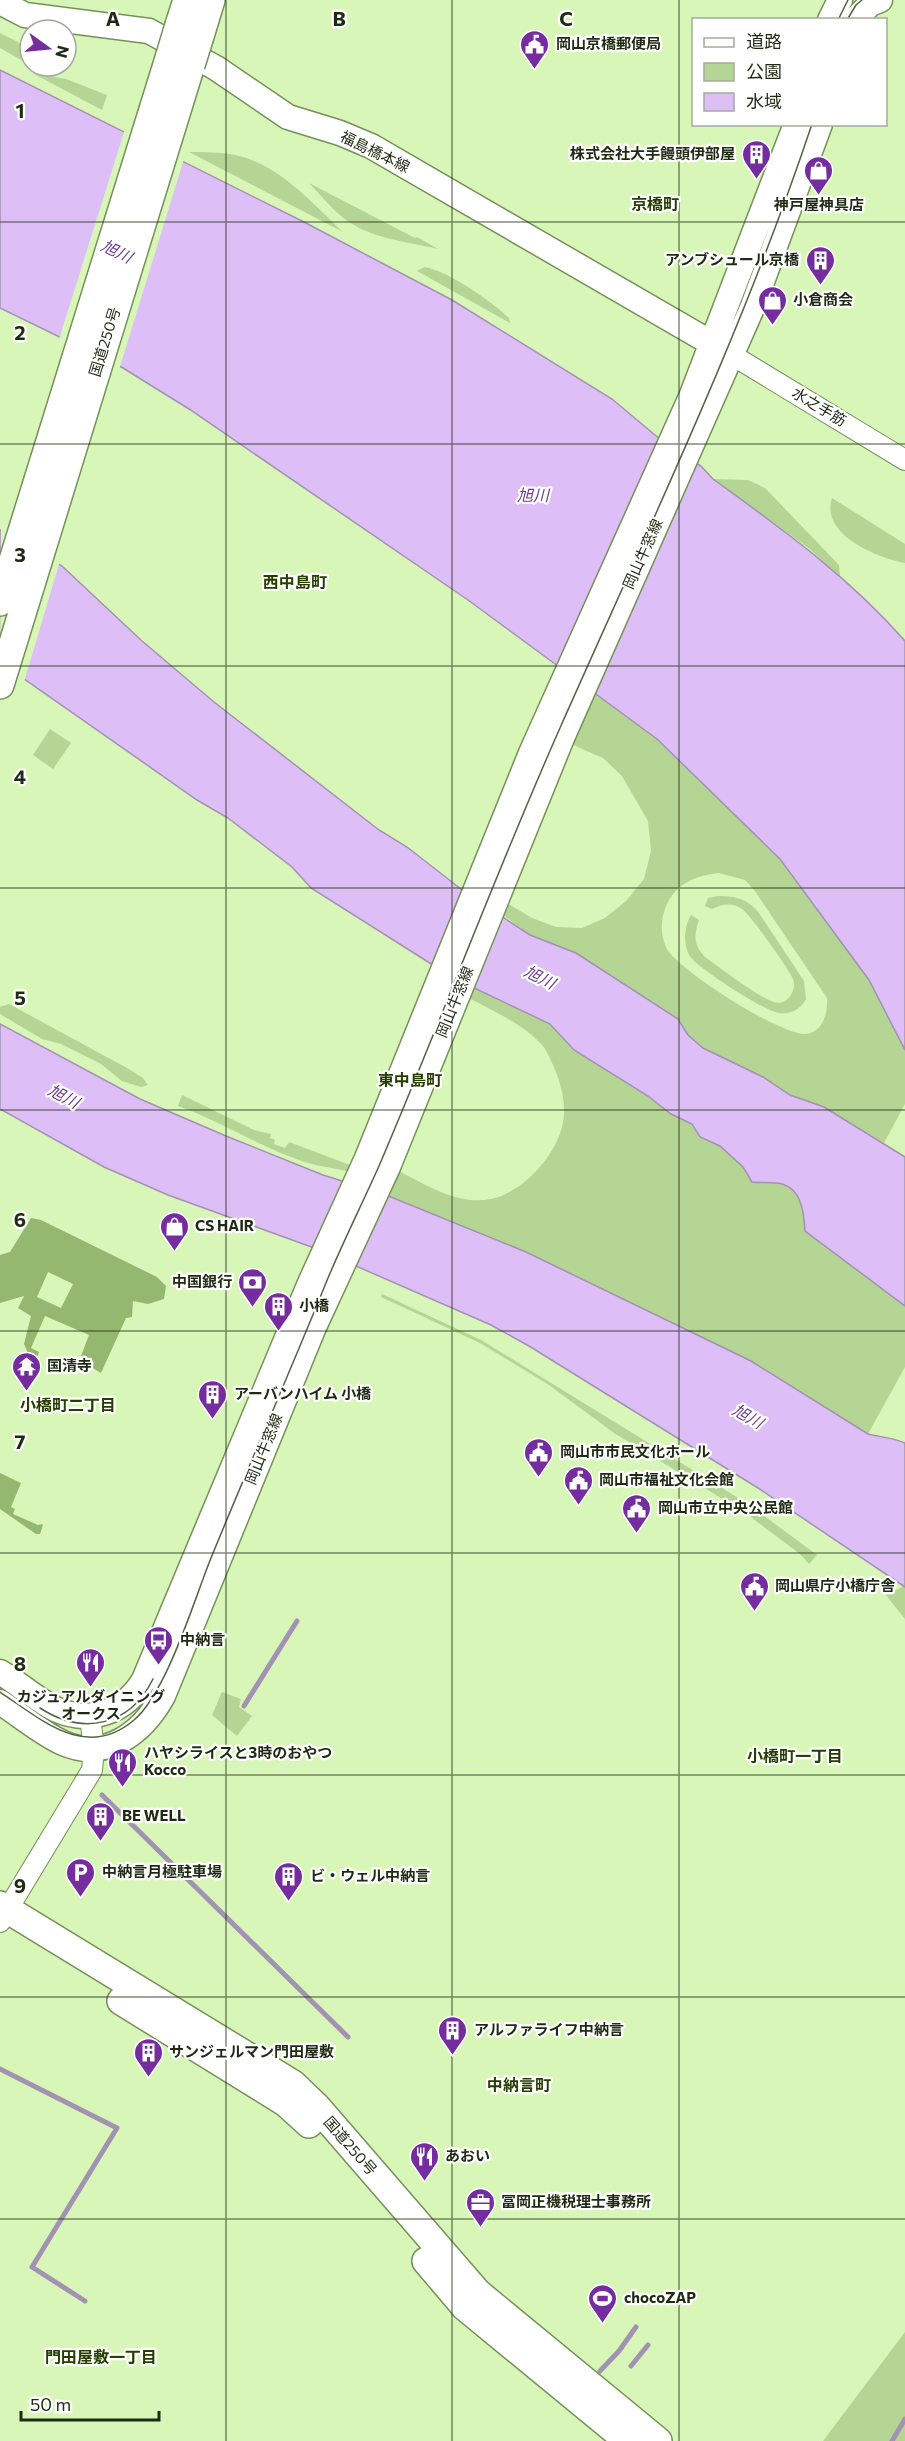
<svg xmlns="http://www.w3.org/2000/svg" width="905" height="2441" font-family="Commissioner,'Noto Sans JP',sans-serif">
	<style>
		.green { fill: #b4d594; fill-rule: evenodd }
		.forest { fill: #95b870; fill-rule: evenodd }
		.water { fill: #ddbef6; stroke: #a492b2; stroke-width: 1.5 }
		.pier { fill: #d7f6b8 }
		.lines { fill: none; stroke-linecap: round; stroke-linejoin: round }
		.stream { stroke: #a492b2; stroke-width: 5 }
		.minor-casing { stroke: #749157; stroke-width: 22 }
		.major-casing { stroke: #749157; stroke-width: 27 }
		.highway-casing { stroke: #749157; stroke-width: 30 }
		.minor { stroke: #fff; stroke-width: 20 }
		.major { stroke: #fff; stroke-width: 24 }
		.highway { stroke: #fff; stroke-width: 27 }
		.tram { stroke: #536441; stroke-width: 1.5 }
		.highway-bridge-casing { stroke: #749157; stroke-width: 30; stroke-linecap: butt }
		.highway-bridge { stroke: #fff; stroke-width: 27 }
		.grid { fill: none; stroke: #1f2a12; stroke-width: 1.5; stroke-opacity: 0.55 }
		.labels { text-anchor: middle; stroke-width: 4.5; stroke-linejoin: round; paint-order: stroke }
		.poi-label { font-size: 15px; font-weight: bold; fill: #1f2a12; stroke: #fff; text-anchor: start }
		.street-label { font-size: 15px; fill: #1f2a12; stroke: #fff }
		.neighbourhood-label { font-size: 16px; font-weight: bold; fill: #263e00; stroke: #fff }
		.water-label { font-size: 16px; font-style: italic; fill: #6d3b8d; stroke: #fff }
		.grid-label { font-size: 20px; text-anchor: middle; font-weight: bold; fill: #1f2a12; stroke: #fff; stroke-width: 4.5; stroke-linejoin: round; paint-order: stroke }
	</style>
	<rect width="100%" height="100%" fill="#d7f6b8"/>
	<path class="green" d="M0,33L30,48V65L0,48Z
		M32,73L66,79L107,95L102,110Z
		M189,152C204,152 220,152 235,155C279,164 312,203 343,232Z
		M309,183L415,238L417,237L438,249C405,241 370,239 342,217C330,207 320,194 309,183Z
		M424,267C449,271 491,301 509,318L510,323L417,271Z
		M713,479L748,480L765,488L839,565L840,576L807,547Z
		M832,498L905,544V563C878,558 820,535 832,498Z
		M596,693L657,739L780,859L869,980L905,1050V1104L884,1143L824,1107L790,1095L763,1077L703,1048L688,1035L678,1019L576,953L530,935L500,913L505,902L532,918L556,927L582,928L605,918L626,901L644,879L651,851L648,821L622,776L603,758L573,745ZM719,873L745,880L755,891L827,998C828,1013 823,1032 806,1034C783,1037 678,970 667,949C660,935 660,919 667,904C678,882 696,876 719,873Z
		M50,729L71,743L53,769L33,755Z
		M718,896C736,896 748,899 759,913L804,981L806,999C801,1009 790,1015 779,1013C766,1012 694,966 689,955C683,942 684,927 691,915L699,920C694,936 693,944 705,957C718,966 765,1003 779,1003C789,1003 797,988 793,979C790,970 749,913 742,909C732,902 722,904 712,909L705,906L708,898Z
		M470,986L550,1024L574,1050L648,1096L671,1114L692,1124L700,1137L720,1146L743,1167L752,1182C760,1183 768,1182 776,1183C801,1185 804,1211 805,1231L905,1306V1367L868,1434L751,1361L526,1252L386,1195L396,1170C426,1184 457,1206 491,1199C526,1192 566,1146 564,1109C564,1094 559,1079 553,1065C550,1059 547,1050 542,1045C522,1023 491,1010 465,996Z
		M9,1004L127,1068L143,1078L148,1085L141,1087L122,1081L101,1064L61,1044L42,1039L0,1014V1007Z
		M182,1095L254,1130L271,1134L270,1138L275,1140L274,1144L285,1148L289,1142L350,1165L347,1171C333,1168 316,1166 302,1161C259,1147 221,1121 178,1106Z
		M382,1294L481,1340L748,1504L817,1555L809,1564L800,1554L744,1512L614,1433L549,1385L480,1343L381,1297Z
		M904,1586L905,1587V1619L886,1595Z
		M222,1692L241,1699L239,1707L252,1716L237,1736L212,1715Z
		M905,2332V2441H823Z"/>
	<path class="forest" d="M31,1218L41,1220L157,1277L166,1286L164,1299L148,1304L133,1301L132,1317L126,1318L101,1373L86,1364L81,1356L89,1335L45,1316L31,1348L39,1352L37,1357L28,1353L24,1344L31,1316L18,1308L24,1296L0,1303V1255L10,1252ZM48,1272L73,1284L61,1308L37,1297Z
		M0,1473L21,1483L11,1507L15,1509L13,1514L38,1525L42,1524L43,1525L40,1534H36L0,1509Z"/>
	<path class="water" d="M0,70L304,222L452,300L612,399L661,440L701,466L713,479C783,530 847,575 905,641V1050L869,980L780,859L657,739L468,600L189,409L123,368L0,308Z
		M0,530L62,566L142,641L214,702L379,830L407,847L466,893L530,935L576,953L678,1019L688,1035L703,1048L763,1077L790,1095L824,1107L905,1157V1306L805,1231C804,1211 801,1185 776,1183C768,1182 760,1183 752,1182L743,1167L720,1146L700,1137L692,1124L671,1114L648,1096L574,1050L550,1024L470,986L436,967L311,888L292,867L228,818L197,800L0,662Z
		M0,1024L140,1099L226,1136L323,1175L386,1195L526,1252L751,1361L868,1434C880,1437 894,1438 905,1443V1587L758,1488L529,1346L491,1325L317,1249L168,1195L104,1167L0,1109Z"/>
	<path class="pier" d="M125,129L184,159L119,370L59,339Z
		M1,527L60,561L24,682L0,666Z"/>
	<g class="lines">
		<path class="stream" d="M244,1706L297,1621
			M102,1795L348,2037
			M0,2069L117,2128L32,2267L85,2301
			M631,2366L648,2345
			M600,2371L619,2351L636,2327
			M892,2441L905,2419"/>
		<defs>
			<path id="minor" d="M732,355L905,460
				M0,1922L92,1770L94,1749L90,1717"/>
			<path id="major" d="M0,2L25,15L149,31L216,68L288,117L340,133L371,146L725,351
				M830,20L840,0
				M855,20L870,4L880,0
				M0,1672C18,1683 36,1699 55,1709C90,1725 125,1712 144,1680L310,1283L367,1158L531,753L691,397L796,124
				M0,1702C20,1715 41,1733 63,1743C106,1762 143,1732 163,1696L314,1327L388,1167L562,738L753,306L820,124"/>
			<path id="highway" d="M179,25L187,0
				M200,36L211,0
				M0,602L170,55
				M0,685L191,65
				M0,1905L293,2084L317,2107L478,2293L658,2441
				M121,2001L286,2103L309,2124
				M426,2261L465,2307L628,2441"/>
		</defs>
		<use href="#minor" class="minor-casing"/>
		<use href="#major" class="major-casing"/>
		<use href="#highway" class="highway-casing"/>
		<use href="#minor" class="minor"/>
		<use href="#major" class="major"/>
		<use href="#highway" class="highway"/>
		<path class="tram" d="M838,20L848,0
			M847,20L856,5L862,0
			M0,1692C42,1720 86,1761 134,1720C167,1692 194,1600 211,1558C249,1465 290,1372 328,1278C344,1240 362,1204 379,1166C441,1021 496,872 560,728C648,529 743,331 812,124
			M40,1708C83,1736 130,1726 153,1679"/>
		<defs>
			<path id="highway-bridge" d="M170,55L179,25
				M191,65L200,36"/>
		</defs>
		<use href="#highway-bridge" class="highway-bridge-casing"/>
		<use href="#highway-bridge" class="highway-bridge"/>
	</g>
	<path class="grid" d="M226,0V2441M452,0V2441M679,0V2441M0,222H905M0,444H905M0,666H905M0,888H905M0,1110H905M0,1331H905M0,1553H905M0,1775H905M0,1997H905M0,2219H905"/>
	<defs>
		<symbol id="civic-pin" viewBox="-11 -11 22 30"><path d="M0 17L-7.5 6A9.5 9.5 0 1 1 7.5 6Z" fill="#752c9f" stroke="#fff"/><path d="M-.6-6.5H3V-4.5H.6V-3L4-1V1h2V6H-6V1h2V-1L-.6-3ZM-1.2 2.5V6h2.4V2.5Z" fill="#fff"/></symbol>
		<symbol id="building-pin" viewBox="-11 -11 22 30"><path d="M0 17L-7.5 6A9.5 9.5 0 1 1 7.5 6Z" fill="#752c9f" stroke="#fff"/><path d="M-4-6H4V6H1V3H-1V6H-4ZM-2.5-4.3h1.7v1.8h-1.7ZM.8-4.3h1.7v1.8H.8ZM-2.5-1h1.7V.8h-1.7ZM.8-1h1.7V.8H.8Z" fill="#fff"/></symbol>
		<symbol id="shop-pin" viewBox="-11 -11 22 30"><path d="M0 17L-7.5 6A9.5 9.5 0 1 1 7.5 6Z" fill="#752c9f" stroke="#fff"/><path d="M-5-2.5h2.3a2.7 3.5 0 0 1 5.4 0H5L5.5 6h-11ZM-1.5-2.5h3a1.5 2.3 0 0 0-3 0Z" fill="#fff"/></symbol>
		<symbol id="bank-pin" viewBox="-11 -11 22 30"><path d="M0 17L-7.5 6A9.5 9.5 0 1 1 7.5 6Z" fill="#752c9f" stroke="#fff"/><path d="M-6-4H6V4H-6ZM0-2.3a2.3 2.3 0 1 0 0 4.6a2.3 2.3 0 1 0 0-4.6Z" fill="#fff"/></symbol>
		<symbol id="temple-pin" viewBox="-11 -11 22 30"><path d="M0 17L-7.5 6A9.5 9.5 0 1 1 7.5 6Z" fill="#752c9f" stroke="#fff"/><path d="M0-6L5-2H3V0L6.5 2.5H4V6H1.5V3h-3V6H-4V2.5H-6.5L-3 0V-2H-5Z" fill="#fff"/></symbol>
		<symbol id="bus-pin" viewBox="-11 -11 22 30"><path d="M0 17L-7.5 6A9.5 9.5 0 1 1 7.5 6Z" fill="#752c9f" stroke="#fff"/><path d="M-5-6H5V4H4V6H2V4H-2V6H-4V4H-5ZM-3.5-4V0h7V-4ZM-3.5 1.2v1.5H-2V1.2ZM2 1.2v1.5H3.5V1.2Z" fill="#fff"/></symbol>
		<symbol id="restaurant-pin" viewBox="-11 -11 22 30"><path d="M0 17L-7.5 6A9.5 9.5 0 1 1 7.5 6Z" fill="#752c9f" stroke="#fff"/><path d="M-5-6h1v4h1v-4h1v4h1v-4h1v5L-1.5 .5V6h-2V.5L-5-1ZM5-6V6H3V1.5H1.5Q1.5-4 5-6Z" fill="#fff"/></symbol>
		<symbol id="parking-pin" viewBox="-11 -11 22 30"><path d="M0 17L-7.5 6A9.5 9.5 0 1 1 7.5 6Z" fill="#752c9f" stroke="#fff"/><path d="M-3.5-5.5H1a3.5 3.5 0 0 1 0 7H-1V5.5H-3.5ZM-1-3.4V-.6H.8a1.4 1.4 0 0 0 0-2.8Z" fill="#fff"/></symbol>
		<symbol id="office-pin" viewBox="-11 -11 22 30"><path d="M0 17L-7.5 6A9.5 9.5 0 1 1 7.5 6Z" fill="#752c9f" stroke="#fff"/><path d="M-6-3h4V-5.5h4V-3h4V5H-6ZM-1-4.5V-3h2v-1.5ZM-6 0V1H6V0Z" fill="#fff"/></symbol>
		<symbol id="stadium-pin" viewBox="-11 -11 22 30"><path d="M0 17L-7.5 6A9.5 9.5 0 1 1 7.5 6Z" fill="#752c9f" stroke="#fff"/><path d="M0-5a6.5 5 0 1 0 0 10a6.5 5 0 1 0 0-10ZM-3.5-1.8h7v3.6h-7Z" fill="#fff"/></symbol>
	</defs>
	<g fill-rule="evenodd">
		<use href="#civic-pin" x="518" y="28" width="33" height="45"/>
		<use href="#building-pin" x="740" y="138" width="33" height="45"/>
		<use href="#shop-pin" x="802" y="154" width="33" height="45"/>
		<use href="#building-pin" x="804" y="244" width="33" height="45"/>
		<use href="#shop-pin" x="756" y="284" width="33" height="45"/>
		<use href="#shop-pin" x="158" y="1210" width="33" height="45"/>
		<use href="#bank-pin" x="236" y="1266" width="33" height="45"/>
		<use href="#building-pin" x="262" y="1290" width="33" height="45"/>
		<use href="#temple-pin" x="10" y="1350" width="33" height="45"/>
		<use href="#building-pin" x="196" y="1378" width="33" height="45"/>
		<use href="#civic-pin" x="522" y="1436" width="33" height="45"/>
		<use href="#civic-pin" x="562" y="1464" width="33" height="45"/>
		<use href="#civic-pin" x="620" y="1492" width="33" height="45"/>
		<use href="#civic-pin" x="738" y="1570" width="33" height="45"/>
		<use href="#bus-pin" x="142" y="1624" width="33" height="45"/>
		<use href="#restaurant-pin" x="74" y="1646" width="33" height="45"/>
		<use href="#restaurant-pin" x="106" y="1746" width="33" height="45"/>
		<use href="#building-pin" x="84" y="1800" width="33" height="45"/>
		<use href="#parking-pin" x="64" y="1856" width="33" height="45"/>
		<use href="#building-pin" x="272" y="1860" width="33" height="45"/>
		<use href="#building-pin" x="436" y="2014" width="33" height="45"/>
		<use href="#building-pin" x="132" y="2036" width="33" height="45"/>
		<use href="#restaurant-pin" x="408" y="2140" width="33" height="45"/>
		<use href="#office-pin" x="464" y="2186" width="33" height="45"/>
		<use href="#stadium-pin" x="586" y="2282" width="33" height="45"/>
	</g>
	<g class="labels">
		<g class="poi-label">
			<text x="556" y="49">岡山京橋郵便局</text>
			<text x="735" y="159" text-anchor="end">株式会社大手饅頭伊部屋</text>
			<text x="819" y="210" text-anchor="middle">神戸屋神具店</text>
			<text x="799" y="265" text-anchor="end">アンブシュール京橋</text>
			<text x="793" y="305">小倉商会</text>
			<text x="195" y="1231">CS HAIR</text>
			<text x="232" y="1287" text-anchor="end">中国銀行</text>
			<text x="299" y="1311">小橋</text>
			<text x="47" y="1371">国清寺</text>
			<text x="234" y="1399">アーバンハイム 小橋</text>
			<text x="560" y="1457">岡山市市民文化ホール</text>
			<text x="599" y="1485">岡山市福祉文化会館</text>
			<text x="658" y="1513">岡山市立中央公民館</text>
			<text x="775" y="1591">岡山県庁小橋庁舎</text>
			<text x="180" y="1645">中納言</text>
			<text x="91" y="1702" text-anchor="middle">カジュアルダイニング<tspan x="91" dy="17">オークス</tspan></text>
			<text x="144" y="1758">ハヤシライスと3時のおやつ<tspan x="144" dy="17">Kocco</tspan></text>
			<text x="122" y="1821">BE WELL</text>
			<text x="102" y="1877">中納言月極駐車場</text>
			<text x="310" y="1881">ビ・ウェル中納言</text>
			<text x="474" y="2035">アルファライフ中納言</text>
			<text x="169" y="2057">サンジェルマン門田屋敷</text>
			<text x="445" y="2161">あおい</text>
			<text x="501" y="2207">冨岡正機税理士事務所</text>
			<text x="624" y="2303">chocoZAP</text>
		</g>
		<g class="street-label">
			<text transform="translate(375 152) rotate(26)" y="5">福島橋本線</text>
			<text transform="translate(105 342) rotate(-73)" y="5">国道250号</text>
			<text transform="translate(819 407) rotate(31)" y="5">水之手筋</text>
			<text transform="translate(643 554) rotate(-66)" y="5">岡山牛窓線</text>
			<text transform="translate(455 1002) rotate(-68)" y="5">岡山牛窓線</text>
			<text transform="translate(264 1449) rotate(-68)" y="5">岡山牛窓線</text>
			<text transform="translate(350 2146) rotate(49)" y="5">国道250号</text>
		</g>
		<g class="neighbourhood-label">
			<text x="655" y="210">京橋町</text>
			<text x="295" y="588">西中島町</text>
			<text x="410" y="1086">東中島町</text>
			<text x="68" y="1411">小橋町二丁目</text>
			<text x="795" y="1762">小橋町一丁目</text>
			<text x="519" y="2091">中納言町</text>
			<text x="101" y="2363">門田屋敷一丁目</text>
		</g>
		<g class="water-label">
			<text transform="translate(117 251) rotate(26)" y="6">旭川</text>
			<text x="533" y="501">旭川</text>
			<text transform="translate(540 977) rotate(27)" y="6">旭川</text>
			<text transform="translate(64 1096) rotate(28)" y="6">旭川</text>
			<text transform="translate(748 1416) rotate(30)" y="6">旭川</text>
		</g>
	</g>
	<g class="grid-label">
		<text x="113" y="26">A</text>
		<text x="339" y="26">B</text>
		<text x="566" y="26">C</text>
		<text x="20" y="118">1</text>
		<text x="20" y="340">2</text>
		<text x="20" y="562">3</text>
		<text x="20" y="784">4</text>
		<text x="20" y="1005">5</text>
		<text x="20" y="1227">6</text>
		<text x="20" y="1449">7</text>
		<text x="20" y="1671">8</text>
		<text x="20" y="1893">9</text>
	</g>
	<rect x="692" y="18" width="195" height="108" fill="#ffffff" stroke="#a5aaa0" stroke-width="1.5"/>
	<rect x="704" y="38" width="30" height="9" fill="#ffffff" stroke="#a5aaa0" stroke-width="1.5"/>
	<text x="746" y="48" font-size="18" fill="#1f2a12">道路</text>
	<rect x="704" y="63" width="30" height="18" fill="#b4d594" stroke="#a5aaa0" stroke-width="1.5"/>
	<text x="746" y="78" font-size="18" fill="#1f2a12">公園</text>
	<rect x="704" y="93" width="30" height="18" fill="#ddbef6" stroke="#a5aaa0" stroke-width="1.5"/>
	<text x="746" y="108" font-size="18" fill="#1f2a12">水域</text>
	<g transform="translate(48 48) rotate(105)"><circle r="28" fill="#ffffff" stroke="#a5aaa0" stroke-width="1.5"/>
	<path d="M0-4.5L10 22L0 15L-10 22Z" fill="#752c9f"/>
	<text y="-9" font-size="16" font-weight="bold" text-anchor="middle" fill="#1f2a12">N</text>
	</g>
	<path d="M21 2411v9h138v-9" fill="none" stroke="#1f2a12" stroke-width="3"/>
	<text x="30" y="2411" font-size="18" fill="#1f2a12" stroke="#ffffff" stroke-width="4.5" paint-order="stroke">50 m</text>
</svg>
